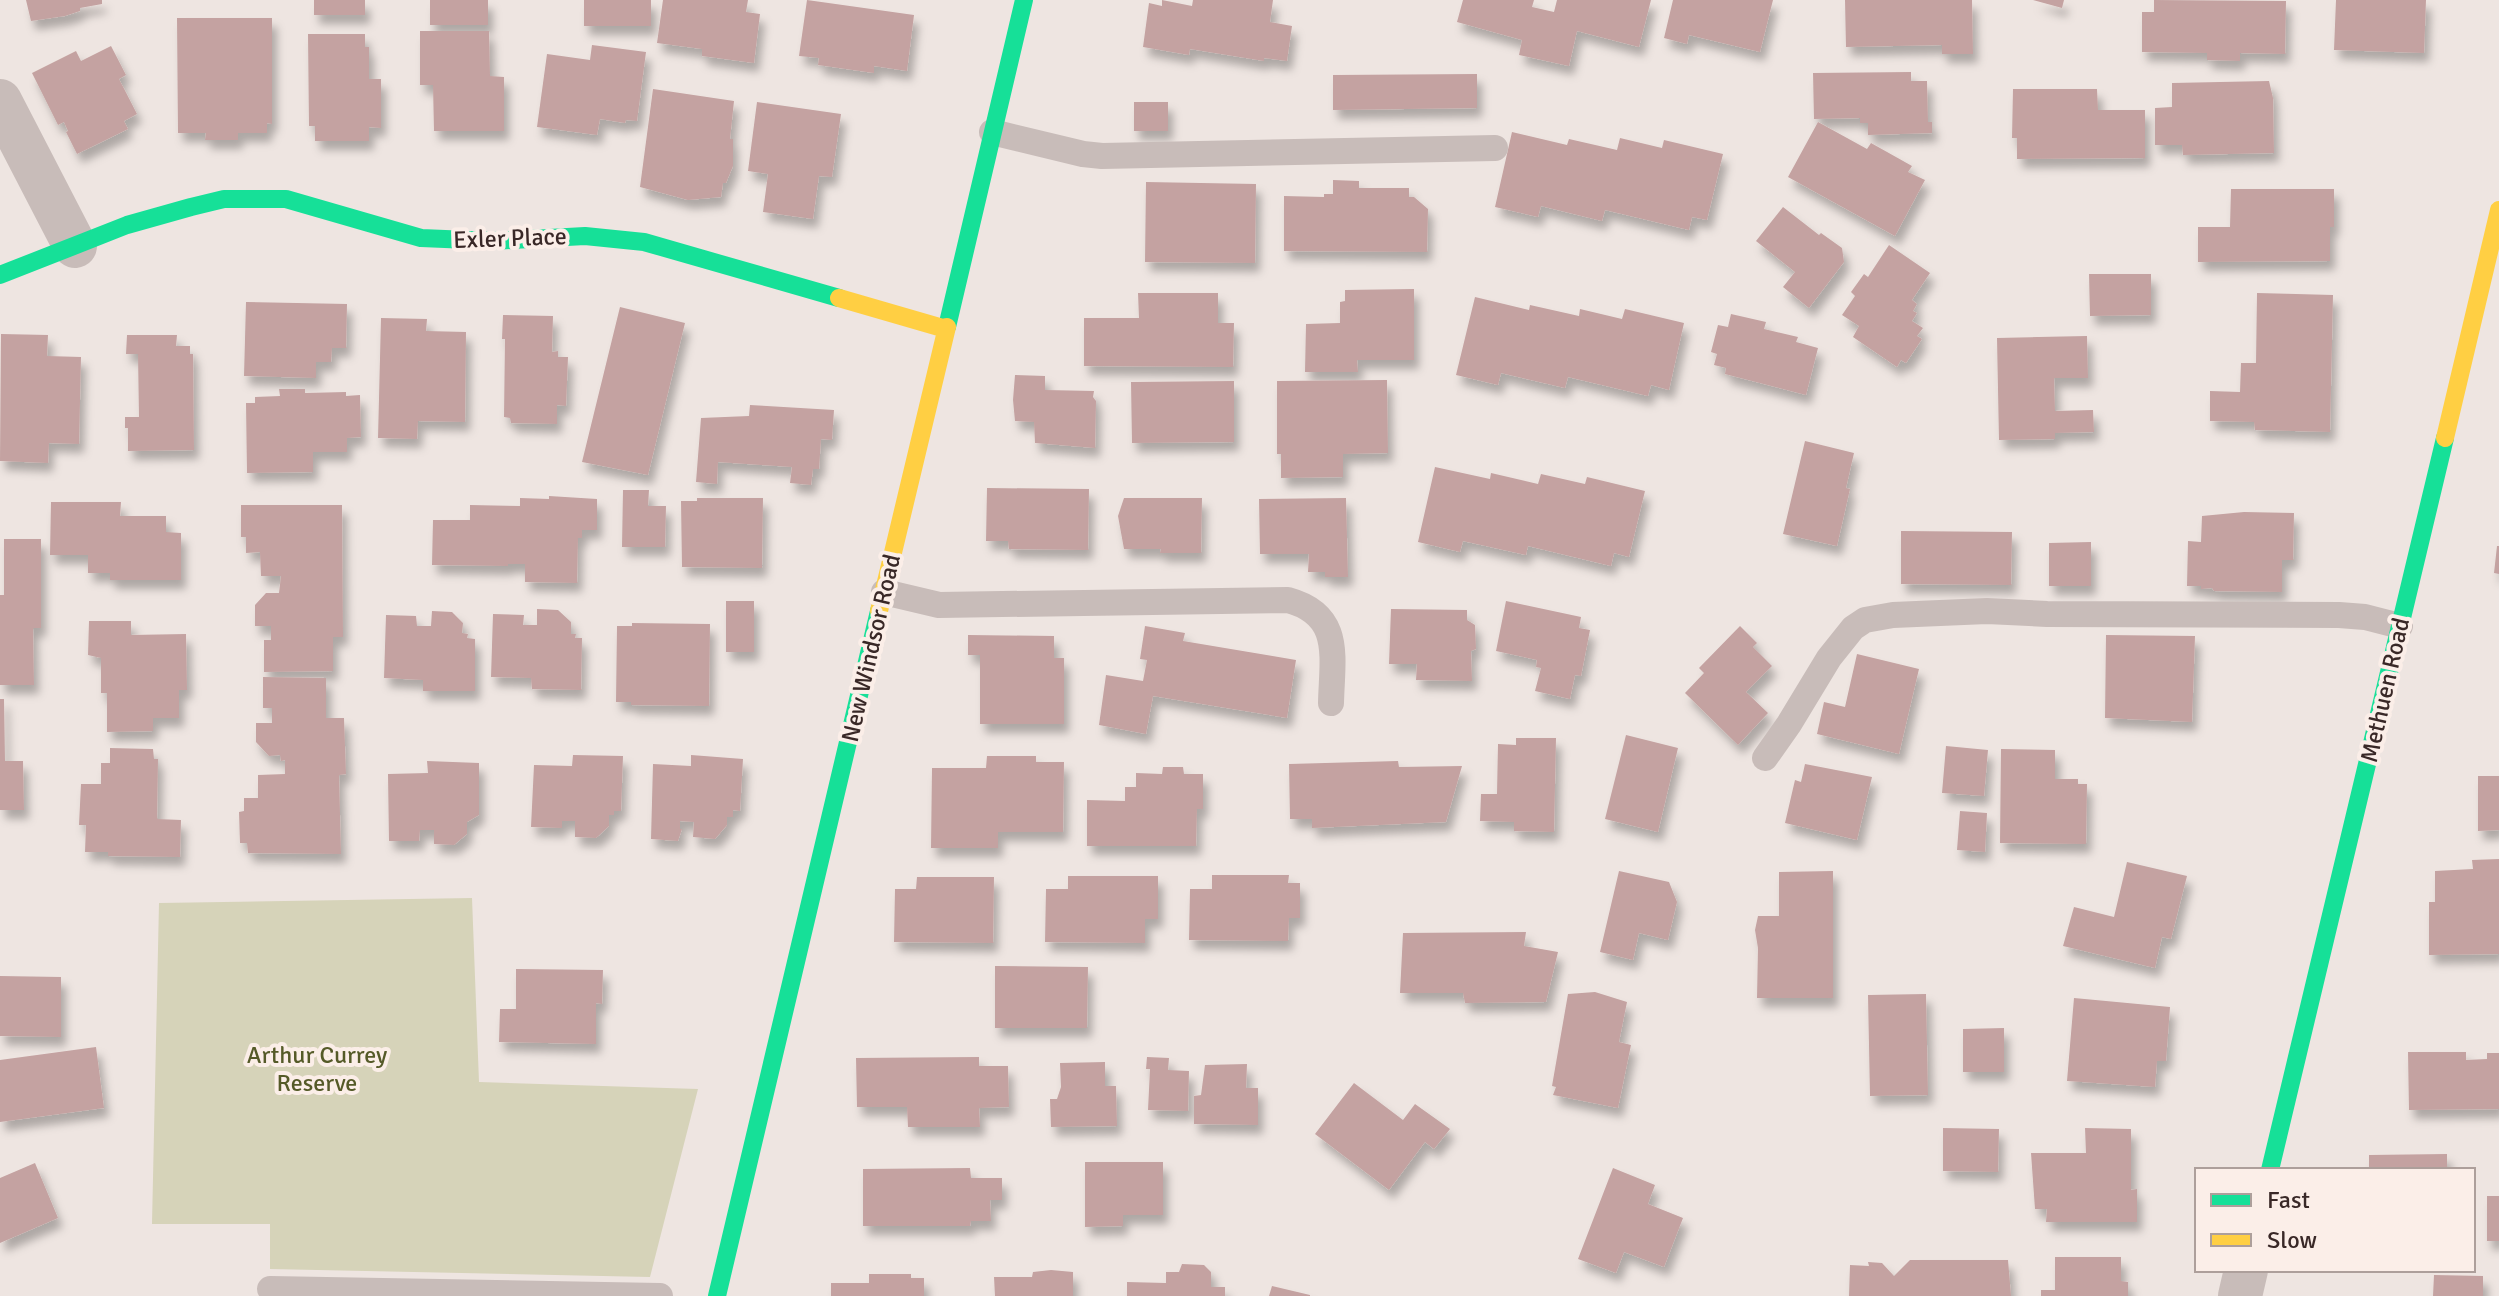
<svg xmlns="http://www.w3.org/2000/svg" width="2499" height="1296" font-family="Signika,sans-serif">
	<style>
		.park { fill: #d6d3b9 }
		.building { fill: #c4a2a1; filter: url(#shadow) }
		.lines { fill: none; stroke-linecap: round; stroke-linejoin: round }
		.lane { stroke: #c8bcb9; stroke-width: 26 }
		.street { stroke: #c8bcb9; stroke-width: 44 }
		.fast { stroke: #16e098; stroke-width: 18 }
		.slow { stroke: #ffcf43; stroke-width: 18 }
		.labels { text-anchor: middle; stroke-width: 8; stroke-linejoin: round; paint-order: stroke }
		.street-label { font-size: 24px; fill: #392827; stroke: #fbeee8 }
		.park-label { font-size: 24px; fill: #555a28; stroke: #fbeee8 }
	</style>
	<defs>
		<filter id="shadow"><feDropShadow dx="5" dy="9" stdDeviation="4" flood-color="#0004"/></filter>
	</defs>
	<rect width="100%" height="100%" fill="#eee5e1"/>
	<path class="park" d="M472,898L479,1082L698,1089L650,1277L270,1269V1224H152L159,903Z"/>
	<path class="building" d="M26,0H102V4L80,8V11L65,16L31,21Z
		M314,0H365V15H314Z
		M430,0H488V25H430Z
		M584,0H651V26H584Z
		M663,0H748L746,12L760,14L754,63L702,56V49L657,43Z
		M807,0L914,15L907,71L874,66V73L818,65L819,58L799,56Z
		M1162,0L1192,6L1193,0H1273L1270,22L1292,26L1287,61L1264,58V61L1190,49L1189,55L1143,47L1149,3L1162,6Z
		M1463,0H1534L1532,7L1554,12L1557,0H1651L1639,47L1577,31L1569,66L1519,55L1522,40L1457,22Z
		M1673,0H1773L1760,52L1689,35L1687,44L1664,38Z
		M1845,0H1972L1973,54H1942V45L1846,47Z
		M2033,0H2064L2062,8Z
		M2154,0L2286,1L2285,54L2240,53V61L2207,60V53L2142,52V12H2154Z
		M2336,0H2426L2424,53L2334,50Z
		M177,18H272V124L267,123V133H238V140H205L206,133H178Z
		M420,31H489L490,76L504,77V131H434L433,85H420Z
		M308,34H365V47H369V79H381V128L369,127V141H315V126H309Z
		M592,45L646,52L637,121L626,120L625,123L600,119L597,135L537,127L547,54L590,60Z
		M111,46L126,75L119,79L137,114L124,121L128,129L77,154L66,132L68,131L64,122L58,125L32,73L76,51L81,61Z
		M1911,72V81H1927L1928,122H1932V133L1868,135V123H1860V118L1814,119L1813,73Z
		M1477,74V108L1333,110V75Z
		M2269,81L2273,98L2274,153L2183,155L2182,145H2155V108L2172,107V83Z
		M653,89L734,101L730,139H733V166L726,183H723L721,197L688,200L640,187Z
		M2013,89H2097L2098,110H2145V158L2017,159V138H2012Z
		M757,102L841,114L832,177L819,176L813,219L763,212L768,174L748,171Z
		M1134,102H1168V131H1134Z
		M1818,122L1867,149L1871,143L1912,166L1908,172L1925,180L1895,236L1788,177Z
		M1512,132L1567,145L1569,139L1617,150L1620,138L1662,148L1664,140L1723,154L1707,220L1692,217L1689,230L1605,210L1602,221L1541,206L1538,217L1495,207Z
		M1333,180L1359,181V188H1409V197H1414L1428,209L1427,252L1284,251V196L1324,197V194H1333Z
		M1146,182L1256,184L1255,263L1145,262Z
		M2231,189H2334V227H2330V261L2198,262V227H2230Z
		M1783,207L1819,235L1821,233L1842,248L1844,262L1809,308L1783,287L1795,272L1756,241Z
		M1889,245L1930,273L1912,300L1917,304L1913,311L1917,313L1912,321L1923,328L1917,336L1922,339L1906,363L1901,360L1897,367L1853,337L1859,326L1842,315L1855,296L1851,292L1864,274L1868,277Z
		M2089,274H2151V315L2090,316Z
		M1414,289V360H1357L1358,372H1305L1306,324L1340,323V302L1345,301V290Z
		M1138,293H1218V323H1234L1233,367L1084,366V318H1139Z
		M2257,293L2333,295L2330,432L2255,430L2254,422L2210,421V391L2240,392L2241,363H2256Z
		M1475,297L1529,310L1530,305L1579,316L1580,309L1622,319L1625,309L1684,323L1669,390L1651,385L1648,396L1568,377L1565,388L1501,373L1498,385L1456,375Z
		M246,302L347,304L346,348H332L331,362H316V378L244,376Z
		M620,307L685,323L648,475L582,462Z
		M1731,314L1766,322L1764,329L1798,337L1796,342L1818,348L1806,395L1725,374L1726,368L1714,365L1717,354L1711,352L1718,325L1728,327Z
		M503,315L553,316L552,352L558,351V357H568L566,406L557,405V424L511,423L510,418L504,417L505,339H502Z
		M381,318L427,319L426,331L466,332L465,422L418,421L417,439L378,438Z
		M1,334L48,335L47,356L81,357L79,444L49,443L48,463L0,461Z
		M127,335H177L176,346H190V354H193L194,450L128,451V428H125V417H139L138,354H126Z
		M2087,336L2088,378H2054L2055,411L2093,410L2094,432L2055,433V439L1999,440L1997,338Z
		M1015,375L1045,376V390L1094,391L1093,397L1096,401L1095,448L1035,443L1034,422L1015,421L1013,400Z
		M1387,380L1388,453L1343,454V477L1281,478V454H1277V381Z
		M1234,381V442L1132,443L1131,382Z
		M279,389H305V393L346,392V396L360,395L361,437L347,438V452H313V472L247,473L246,403H255V397L280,396Z
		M750,405L834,410L832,440L821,439L819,469H813L811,485L790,483L792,467L718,462L717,484L696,482L701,418L749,416Z
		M1805,441L1854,453L1846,488L1850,489L1837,546L1783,534Z
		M1435,467L1490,479L1491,473L1538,484L1541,474L1585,484L1587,477L1645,491L1629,557L1614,553L1611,566L1528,546L1526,555L1463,541L1460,552L1418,542Z
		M987,488L1089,489L1088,550L1009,549L1008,541H986Z
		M623,490H649L648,506H666L665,547H622Z
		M549,496L597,499V530H582V538H578L577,583L525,582V564H508V566L432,565L433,520H470V505L520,506V498L549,499Z
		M697,498H763L762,568L682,567L681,501H697Z
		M1124,498H1202L1201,553H1160L1161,549H1124L1118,516Z
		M1346,498L1348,577H1325V572H1308L1309,554H1260L1259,499Z
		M51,502H121L120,516H166V532L181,533V580H110V573H88V555H50Z
		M241,505H342L343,637H333V671L264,672V640H271V626H255V605L266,593H279L281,576H261L260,552L246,553V537H241Z
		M2244,512L2294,513L2293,560H2282V592L2214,591L2212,588L2201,589V586H2187L2188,541L2201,542L2202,516Z
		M1901,531L2012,532L2011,585L1901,584Z
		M4,539H41V628H33L34,685H0V595H4Z
		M2091,542V586H2049V543Z
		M2497,546H2499V574L2494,573Z
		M726,601H754V652H726Z
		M1506,601L1581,617L1579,628L1590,630L1581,676L1575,675L1570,699L1535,691L1541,668L1536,667L1537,660L1496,651Z
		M537,609L558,610L571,622V634H576L575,638H582L581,690L532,689L531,678L491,677L493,614L524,615L523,625H537Z
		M1391,609L1467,610V620L1475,625L1476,649L1471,651L1472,681L1416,680L1417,664H1389Z
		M432,611L452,612L463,623L462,633L468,634L467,638L475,639V691H423V680L384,678L386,615L416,616L417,626H431Z
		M89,621H131V635L186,634L187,690H179V718H153V731L107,732V693H101V658L88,655Z
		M632,623L710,624L709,706L631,705V702H616L617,626H632Z
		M1145,626L1185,633L1183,641L1296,660L1287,718L1153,696L1146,734L1099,725L1106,675L1143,681L1147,660L1140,659Z
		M1740,626L1757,643L1753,647L1772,666L1746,692L1768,713L1738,745L1685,693L1704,673L1699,668Z
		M968,635L1054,636V658H1064V724H980V655H968Z
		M2106,635L2195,636L2192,722L2105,718Z
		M1857,654L1919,669L1899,754L1817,734L1824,702L1845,707Z
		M263,677L326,678V718H344L346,774L339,775L341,854L248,853L247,843H240L239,812L244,811V798H258V775L285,774V760L281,761L280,755L269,756L256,742V723H272V708H263Z
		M0,699H4L5,761H23L24,810H0Z
		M1626,735L1678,748L1658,832L1605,819Z
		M1516,738H1556L1554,832L1514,831V822L1480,821L1481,794H1497L1498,744L1516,745Z
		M1946,746L1988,750L1984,796L1942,793Z
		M110,748L153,749L154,759H158L157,819L181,820L180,857L108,856V852H85L86,825H79L81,784H101V763H110Z
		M2001,749L2055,750V779H2078V784H2087L2086,844L2000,843Z
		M573,755L623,756L621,811H614V815H609V826L596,838L575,837V821H562V828L531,827L534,765L572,766Z
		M691,755L743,759L740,811L733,810V817H727V825L715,839L693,837L694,822L680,821V829H682L678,841L651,839L653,764L691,766Z
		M987,756H1036V762H1064L1063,832H998V848H931L932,768H986Z
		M427,761L479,763V815L467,822V834L454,845L434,844V830H420L419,841H389L388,774L428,773Z
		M1398,761L1399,767L1462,766L1446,822L1312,828V819H1290L1289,764Z
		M1805,764L1872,777L1857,840L1785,823L1795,780L1801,782Z
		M1163,767H1183L1184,774H1203V809H1197L1196,846H1087V800L1125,801V787H1136V773L1162,774Z
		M2478,776H2499V830L2478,831Z
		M1960,811L1987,813L1985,852L1957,850Z
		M2499,859V954L2429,955V902H2435V871L2473,869L2472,860Z
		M2127,862L2187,876L2171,939L2162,937L2155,968L2063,946L2074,907L2114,917Z
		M1619,871L1669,882L1677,902L1668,940L1639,933L1633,960L1600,952Z
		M1833,871V998H1757L1758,948L1755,930L1758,916H1779V872Z
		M1212,875H1289L1288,883H1300V918H1289L1288,941L1189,940L1190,889H1212Z
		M1068,876H1158V919H1145V943L1045,942L1046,889H1068Z
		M917,877H994L993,943L894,942L895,889H916Z
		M1526,932L1524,946L1558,952L1546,1002L1465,1003L1463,993H1400L1403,933Z
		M995,966L1088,967L1087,1028H995Z
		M516,969L603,970L602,1004L596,1003V1044L499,1042L500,1009H516Z
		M0,976L61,977V1037L0,1036Z
		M1595,992L1627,1002L1619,1042L1631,1045L1618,1108L1553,1095L1556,1087L1552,1086L1568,994Z
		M1926,994L1928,1095L1870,1096L1868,995Z
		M2074,998L2170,1007L2166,1061H2157L2155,1087L2067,1081Z
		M2004,1028V1072H1963V1029Z
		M96,1047L104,1108L0,1122V1060Z
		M2408,1052H2466V1060L2487,1059V1053H2499V1109L2409,1110Z
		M979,1057V1066H1008L1009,1107L979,1108L980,1127H908L907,1107H857L856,1058Z
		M1147,1057L1169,1058L1168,1070L1189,1071L1188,1111L1148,1110L1150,1069H1146Z
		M1105,1062V1086H1116L1117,1126L1051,1127L1050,1099H1057L1061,1087L1060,1063Z
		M1247,1064L1246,1088H1258V1125L1194,1124V1096L1201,1095L1205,1065Z
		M1354,1083L1403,1120L1415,1104L1450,1129L1434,1149L1425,1142L1389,1190L1315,1134Z
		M1943,1128L1999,1129L1998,1172L1943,1171Z
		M2085,1128L2131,1129V1190L2137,1189V1222H2046L2047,1209H2035L2031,1153H2086Z
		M2447,1154V1170H2369V1155Z
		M1085,1162H1163V1215H1123V1226L1085,1227Z
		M35,1163L58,1218L0,1243V1178Z
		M970,1168L971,1178H1002V1200H990L991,1221H971L970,1226H863V1169Z
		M1613,1168L1655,1185L1648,1204L1683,1218L1664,1267L1624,1252L1616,1273L1578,1259Z
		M2487,1196H2499V1241H2487Z
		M2055,1257H2121V1281L2128,1282V1296H2041V1290H2055Z
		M1910,1260H2008L2011,1296H1849L1850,1265L1869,1266L1868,1262L1882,1263L1894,1276Z
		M1182,1264L1204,1265L1211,1272V1287H1225V1296H1127V1282L1166,1283V1272H1179Z
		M1051,1270L1073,1272V1296H995L994,1277H1032L1033,1272Z
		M869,1274H911V1278H924V1296H831V1283H869Z
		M2434,1275L2483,1276V1296H2433Z
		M1272,1286L1310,1295V1296H1269Z"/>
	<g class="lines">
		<path class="lane" d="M992,132L1083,154L1102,156L1495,148
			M884,592L939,605L1288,600C1343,615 1332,657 1331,703
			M1765,758L1789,724L1829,658L1853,628L1865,620L1893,615L1987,611L2047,614L2339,615L2365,617L2400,626
			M270,1289L660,1296"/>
		<path class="street" d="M0,101L75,246
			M2240,1296L2246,1270"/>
		<path class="fast" d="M0,275L127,225L191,207L224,199H286L421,238L493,241L585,236L644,242L839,298
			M947,327L1024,0
			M2270,1170L2445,438
			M717,1296L879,611"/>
		<path class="slow" d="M839,298L946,329
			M2445,438L2499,210
			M879,611L947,327"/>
	</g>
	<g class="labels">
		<g class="street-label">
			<text transform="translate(510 238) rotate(-2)" y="8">Exler Place</text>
			<text transform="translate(871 648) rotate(-77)" y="8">New Windsor Road</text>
			<text transform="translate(2385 690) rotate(-77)" y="8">Methuen Road</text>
		</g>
		<g class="park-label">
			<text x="317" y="1063">Arthur Currey<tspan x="317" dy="28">Reserve</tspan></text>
		</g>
	</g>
	<rect x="2195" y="1168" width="280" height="104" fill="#fbeee8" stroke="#ad9f9b" stroke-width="2"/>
	<rect x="2211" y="1194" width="40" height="12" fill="#16e098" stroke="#ad9f9b" stroke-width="2"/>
	<text x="2267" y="1208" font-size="24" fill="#392827">Fast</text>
	<rect x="2211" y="1234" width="40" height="12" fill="#ffcf43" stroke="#ad9f9b" stroke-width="2"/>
	<text x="2267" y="1248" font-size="24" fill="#392827">Slow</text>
</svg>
